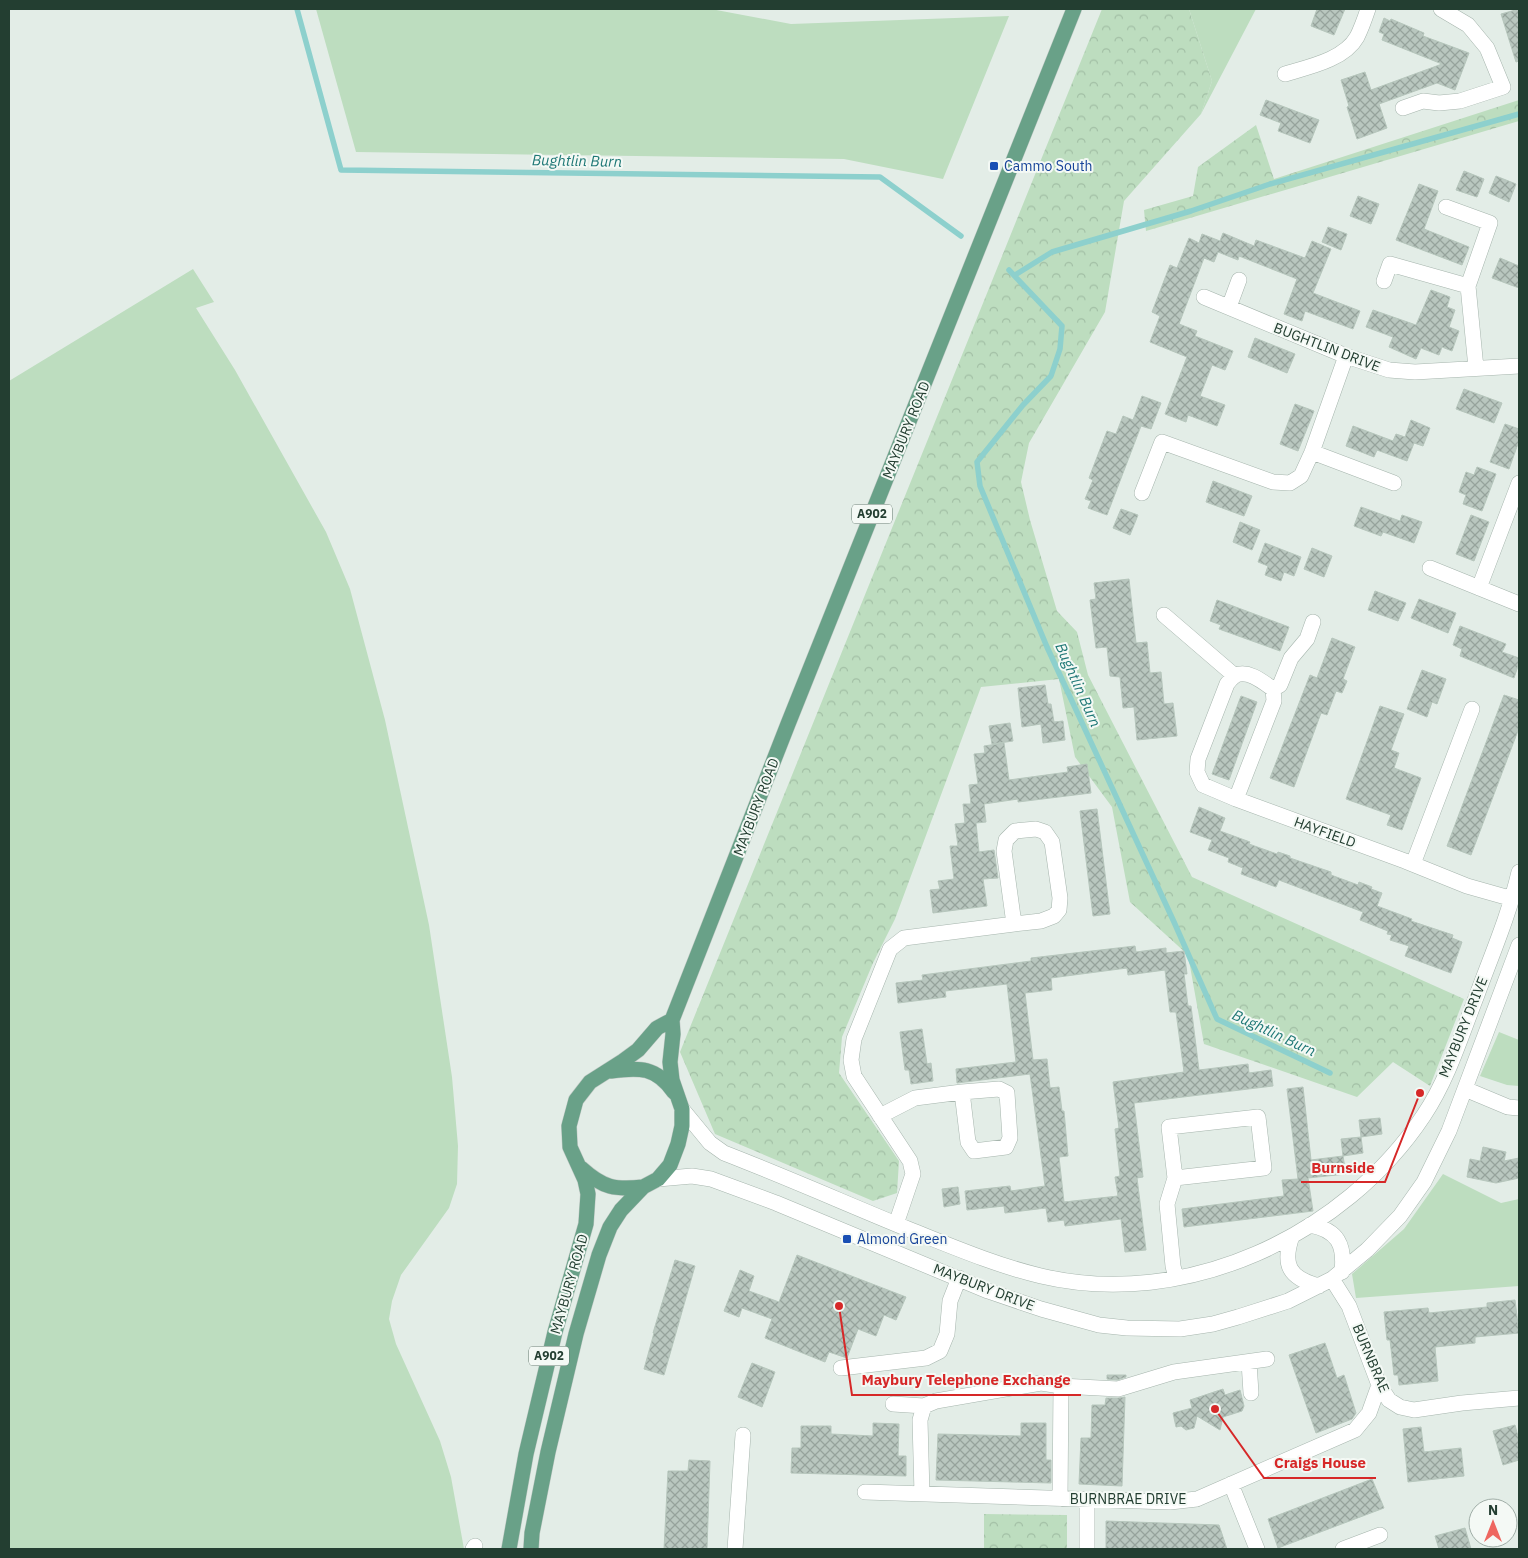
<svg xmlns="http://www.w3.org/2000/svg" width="1528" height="1558" font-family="'IBM Plex Sans',sans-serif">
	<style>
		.grass { fill: #bdddbf }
		.forest { fill: url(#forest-crowns) }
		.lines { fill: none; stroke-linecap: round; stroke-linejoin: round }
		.stream { stroke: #8dd0cd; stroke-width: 5.5 }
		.building { fill: url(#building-cross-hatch); stroke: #b6c6bc; fill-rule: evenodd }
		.minor-casing { stroke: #a6b5ad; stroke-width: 16 }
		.major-casing { stroke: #c1c9c5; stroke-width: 16 }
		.minor { stroke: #fff; stroke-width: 15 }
		.major { stroke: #69a188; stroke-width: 15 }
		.transit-dot { fill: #1a4fb4; stroke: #f4f9f5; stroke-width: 2 }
		.labels { text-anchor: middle; stroke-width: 4; stroke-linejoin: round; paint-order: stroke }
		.shield { fill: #f4f9f5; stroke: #62766c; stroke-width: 1 }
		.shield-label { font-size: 12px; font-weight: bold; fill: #233e31 }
		.transit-label { font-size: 14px; fill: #164399; stroke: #f4f9f5; text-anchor: start }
		.street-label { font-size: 14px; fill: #233e31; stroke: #f4f9f5 }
		.water-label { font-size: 15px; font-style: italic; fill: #1f7876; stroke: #f4f9f5 }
		.leader { fill: none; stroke: #d62828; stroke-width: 2 }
		.callout-dot { fill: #d62828; stroke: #f4f9f5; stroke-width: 2 }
		.callout-label { font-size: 15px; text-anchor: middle; font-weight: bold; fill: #d62828; stroke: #f4f9f5; stroke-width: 4; stroke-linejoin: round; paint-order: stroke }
	</style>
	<defs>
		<pattern id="forest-crowns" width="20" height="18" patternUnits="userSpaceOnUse" patternTransform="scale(1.25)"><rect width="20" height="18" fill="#bdddbf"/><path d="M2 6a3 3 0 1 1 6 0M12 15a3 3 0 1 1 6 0" fill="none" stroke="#a2bfa5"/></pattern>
		<pattern id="building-cross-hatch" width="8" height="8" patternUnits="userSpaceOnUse" patternTransform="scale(1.25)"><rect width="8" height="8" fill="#b9c7bf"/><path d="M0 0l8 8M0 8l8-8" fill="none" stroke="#96a39c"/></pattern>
	</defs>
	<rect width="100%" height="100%" fill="#e3ede7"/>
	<path class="grass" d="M316,9H711L791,24L1009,16L943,179L844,159L356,152Z
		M1189,9H1256L1201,114L1212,81Z
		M193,269L214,302L196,308L235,370L326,532L350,589L385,720L429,925L452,1077L458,1146L457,1184L449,1208L401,1275L392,1301L389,1319L396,1344L440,1441L451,1477L464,1549H9V381Z
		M1499,1032L1519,1040V1086L1507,1085L1480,1076Z
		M1443,1174L1501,1203L1519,1199V1286L1356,1298L1352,1274L1404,1229Z"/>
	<path class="forest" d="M1102,9H1189L1212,81L1201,114L1124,201L1105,312L1029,443L1021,482L1030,520L1057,611L1077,632L1088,675L1192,877L1464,999L1430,1086L1393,1062L1357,1097L1204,1044L1188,955L1130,902L1112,807L1075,757L1059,679L981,687L895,919L873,963L842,1037L839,1073L899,1161L897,1193L873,1201L715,1134L680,1052Z
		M1519,100V121L1146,231L1144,210L1193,196L1198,167L1256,125L1274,179Z
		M984,1514L1067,1515V1549L984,1548Z"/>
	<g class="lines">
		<path class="stream" d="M297,9L341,170L880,177L961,236
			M1009,270L1062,326L1060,349L1051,376L1023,405L977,462L980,486L1047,647L1174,922L1217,1019L1330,1073
			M1015,275L1052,252L1191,211L1270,184L1519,114"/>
	</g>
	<path class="building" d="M1317,9H1345L1334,35L1311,26Z
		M1519,9V61L1516,62L1501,14Z
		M1384,18L1390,21L1391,19L1424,33L1423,36L1469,53L1455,90L1437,83L1379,104L1387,128L1357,139L1347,107L1349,106L1341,80L1365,72L1371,90L1442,64L1382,40L1384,34L1379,32Z
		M1266,100L1319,120L1310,143L1278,131L1281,123L1260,115Z
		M1464,171L1484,179L1477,197L1456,190Z
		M1496,176L1516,184L1509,202L1489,193Z
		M1419,184L1438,191L1424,229L1469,247L1462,265L1396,240Z
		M1358,196L1379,204L1371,224L1350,216Z
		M1328,227L1347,234L1341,250L1322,242Z
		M1223,233L1254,246L1256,240L1305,258L1312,241L1331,249L1313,293L1360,311L1353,329L1305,311L1302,321L1284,314L1297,279L1239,256L1238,260L1218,252L1214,262L1204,258L1179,324L1197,331L1195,336L1233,351L1225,370L1212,365L1200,396L1225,405L1217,426L1188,415L1186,422L1165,414L1187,357L1150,342L1160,316L1152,312L1170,265L1177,268L1189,238L1199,243L1202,234L1220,241Z
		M1500,258L1519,266V288L1492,278Z
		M1431,290L1450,297L1447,307L1455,310L1449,327L1459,331L1452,351L1442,347L1439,355L1421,348L1416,359L1389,347L1393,337L1366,327L1373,310L1416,325Z
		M1255,338L1295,354L1287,373L1248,357Z
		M1464,389L1502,403L1494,423L1456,409Z
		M1142,396L1161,403L1151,429L1141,426L1107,515L1088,508L1091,501L1085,499L1093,480L1089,478L1107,431L1116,434L1123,416L1133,420Z
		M1295,404L1314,411L1298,451L1280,444Z
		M1411,420L1430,428L1423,446L1414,443L1407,461L1377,450L1374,457L1346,446L1353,426L1393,441L1396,434L1405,437Z
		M1505,424L1519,429V441L1509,469L1490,462Z
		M1477,467L1496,474L1482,511L1463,504L1466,495L1459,492L1466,472L1474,475Z
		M1213,481L1252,496L1244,516L1206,502Z
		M1361,507L1400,521L1402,515L1422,522L1414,543L1383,532L1381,536L1354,526Z
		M1121,509L1138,515L1130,535L1113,528Z
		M1471,515L1489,522L1474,561L1456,554Z
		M1240,522L1260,530L1252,550L1233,542Z
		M1265,543L1301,557L1294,576L1284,572L1281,581L1265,575L1268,566L1258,562Z
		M1312,548L1332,556L1324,577L1304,569Z
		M1129,579L1136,643L1147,642L1150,673L1161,672L1164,704L1173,703L1177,736L1137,740L1134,707L1123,708L1120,677L1110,676L1107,647L1096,648L1090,600L1096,599L1094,583Z
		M1375,591L1406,603L1398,621L1368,610Z
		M1419,599L1456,613L1448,633L1411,618Z
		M1217,600L1289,627L1280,651L1219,629L1221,625L1210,621Z
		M1460,626L1506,644L1502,652L1519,658V663L1514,678L1460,656L1462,649L1453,645Z
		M1332,638L1355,647L1343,679L1347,681L1342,693L1336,691L1327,715L1321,713L1294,787L1270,778L1310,675L1317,678Z
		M1422,670L1446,679L1437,704L1432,702L1427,717L1407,709Z
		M1045,685L1048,704H1051L1054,722L1063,721L1065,740L1043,743L1041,724L1022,727L1018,688Z
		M1504,695L1519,700V728L1471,855L1447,846Z
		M1241,696L1257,702L1229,780L1212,774Z
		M1380,706L1404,714L1391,750L1399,753L1394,768L1421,778L1402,830L1387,825L1391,815L1346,799Z
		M1010,723L1013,741L992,744L989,726Z
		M1004,743L1009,780L1068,772L1067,767L1087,764L1091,793L1018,802V799L984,804L986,822L976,823L979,852L994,850L998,878L983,879L987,906L933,913L930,890L940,889L938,881L954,879L950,846H958L955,824L965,823L963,804H971L969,785L978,784L974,754L985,753L984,746Z
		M1199,807L1225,818L1220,831L1250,842L1249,844L1277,854L1278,852L1290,856V858L1331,872V875L1358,885L1359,882L1372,887L1371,889L1382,893L1377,906L1412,919L1411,921L1453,935L1452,938L1462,942L1451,973L1405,956L1409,946L1390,940L1392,935L1387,934L1388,931L1360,920L1363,912L1279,880L1276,887L1241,874L1243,868L1228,862L1229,858L1208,850L1212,840L1190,832Z
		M1097,809L1110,914L1093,916L1080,811Z
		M1135,946L1136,952L1166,948V953L1184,951L1187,974H1184L1188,1006H1191L1199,1070L1248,1064L1249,1073L1271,1070L1273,1086L1134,1103L1143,1177L1137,1178L1146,1250L1125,1252L1121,1219L1065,1226L1064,1220L1048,1222L1046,1208L1005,1213L1004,1206L967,1210L965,1191L1010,1186L1011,1191L1045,1186L1030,1074L957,1083L956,1069L1016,1062L1007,984L945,991L946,997L898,1003L896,983L923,980L922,975L1031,961V958ZM1127,968L1128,975L1165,970L1170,1012H1176L1184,1072L1113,1082L1119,1128L1115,1129L1120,1176L1115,1177L1118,1196L1064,1202L1059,1157L1068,1156L1064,1111H1062L1059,1087L1050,1088L1047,1059L1033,1060L1025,993L1052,990L1051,978Z
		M922,1029L927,1064L931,1063L933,1081L911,1084L909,1070H905L900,1032Z
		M1303,1087L1311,1160L1343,1156L1346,1174L1308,1178L1313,1211L1184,1227L1182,1209L1284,1196L1282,1180L1298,1179L1287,1089Z
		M1380,1118L1382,1134L1361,1137L1359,1120Z
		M1361,1137L1363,1153L1343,1156L1341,1139Z
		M1483,1147L1506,1152L1504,1161L1519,1158V1178L1496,1183L1467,1177L1470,1159L1480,1161Z
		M958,1187L960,1204L944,1207L942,1189Z
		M797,1255L906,1297L896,1320L884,1315L876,1336L858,1329L847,1358L829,1352L825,1362L765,1338L772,1319L742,1308L739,1317L724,1311L740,1270L754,1276L749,1291L779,1302Z
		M675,1260L695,1266L664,1375L644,1369L654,1333H653Z
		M1515,1300L1519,1333L1475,1337V1343L1435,1347L1438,1381L1399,1385L1398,1375H1394L1390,1340H1387L1384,1312L1428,1308L1429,1313L1487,1307V1303Z
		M1325,1343L1337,1378L1344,1375L1356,1413L1352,1419L1316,1433L1289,1355Z
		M752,1363L775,1372L762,1407L738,1397Z
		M1107,1375H1126V1377L1117,1380L1107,1379Z
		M1223,1389L1225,1395L1240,1390L1244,1406L1242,1411L1223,1417L1220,1430L1197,1416L1194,1428L1186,1430L1181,1426L1176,1427L1173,1413L1192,1408L1190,1400Z
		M1125,1397L1122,1486L1079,1484L1081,1438H1091L1092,1405H1105L1106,1398H1118Z
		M873,1423L899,1424L898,1456H906V1476L791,1473L792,1448H801V1426H831V1434L873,1436Z
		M1021,1423H1046V1460H1051V1483L936,1480L938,1434L1021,1436Z
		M1515,1425L1519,1440V1460L1503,1465L1493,1431Z
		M1421,1427L1424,1452L1461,1448L1464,1476L1408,1482L1403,1429Z
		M689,1460L710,1461L707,1549H664L668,1471H688Z
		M1372,1479L1384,1508L1278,1548L1268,1519Z
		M1106,1521L1219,1525L1227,1549H1106Z
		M1465,1528L1471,1549H1439L1435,1536Z"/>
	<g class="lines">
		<defs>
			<path id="minor" d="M1285,74C1308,67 1344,60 1357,37C1361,29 1365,18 1368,9
				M1403,108L1423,101L1439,103L1460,101L1503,87L1487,48L1468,25L1441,9
				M1446,207L1490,223L1468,286L1476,368
				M1384,281L1390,264L1468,286
				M1204,297L1346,356L1389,370L1415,372L1519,366
				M1229,307L1239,280
				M1312,452L1394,483
				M1142,493L1162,442L1273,482L1290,483L1301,476L1312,452L1346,356
				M1430,568L1519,604
				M1479,588L1519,483
				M1164,615L1235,676
				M1273,689L1280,685L1291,658L1307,639L1313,622
				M1236,799L1274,701L1273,689C1263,682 1249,670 1236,675C1233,677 1229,681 1227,684L1198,759L1197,772L1203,785L1236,799L1405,861L1467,886L1513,899
				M1036,829L1045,832L1052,842L1060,898L1059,910L1054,916L1041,921L1014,924L1004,851L1006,840L1015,831Z
				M1413,864L1472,709
				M999,1089L1007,1093L1010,1138L1006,1147L974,1151L968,1142L962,1092Z
				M1465,1089L1508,1107L1519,1108
				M682,1109L710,1143L724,1153C786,1177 847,1204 908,1229C951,1246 995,1265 1041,1276C1185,1310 1344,1236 1424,1115C1448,1079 1461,1036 1477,995C1492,954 1509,915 1519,872
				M880,1116L915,1098L962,1092
				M1175,1178L1264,1168L1258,1117L1169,1127L1175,1178L1167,1204L1173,1266L1176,1278
				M658,1179L692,1176L711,1179L776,1203L988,1291L1041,1309L1099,1325L1127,1328L1180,1329L1213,1324L1238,1317L1288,1301L1332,1279L1367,1250L1400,1216L1424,1182L1449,1131L1519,945
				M896,1224L913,1174L910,1161L854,1076L851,1060L854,1039L890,949L904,938L1014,924
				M1310,1225C1338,1230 1345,1245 1342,1272
				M1292,1236C1282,1265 1289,1278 1319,1286
				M1332,1279L1349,1306L1379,1385L1389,1400L1400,1407L1414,1410L1462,1403L1519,1398
				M1249,1362L1251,1393
				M841,1368L926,1358L940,1351L947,1334L950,1301L959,1278
				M893,1404L924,1406
				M1231,1484L1257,1549
				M865,1492L1170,1502L1197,1499L1355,1430L1369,1413L1379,1385
				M922,1494L920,1420L924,1406L936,1401L1041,1383L1061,1386
				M1060,1499L1061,1386L1118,1389L1174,1372L1267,1359
				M473,1549L475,1546
				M735,1549L743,1435
				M1087,1549V1500
				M1343,1549L1380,1535"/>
			<path id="major" d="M611,1071C640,1067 656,1067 674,1092
				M581,1168C603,1188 615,1190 643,1187
				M509,1549L526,1454L555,1332L586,1224L588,1194L585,1180L570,1147L569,1126L576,1100L590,1082L623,1061L638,1050L657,1028L672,1020
				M531,1549L532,1533L548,1452L576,1334L599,1255L610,1227L621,1210L643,1187L658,1179L670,1165L678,1144L682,1126V1109L672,1080L670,1062L673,1034L672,1020L788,724L1074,9"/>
		</defs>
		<use href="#minor" class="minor-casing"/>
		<use href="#major" class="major-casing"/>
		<use href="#minor" class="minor"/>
		<use href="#major" class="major"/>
	</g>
	<g class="transit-dot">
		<rect x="989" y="161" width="10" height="10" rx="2.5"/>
		<rect x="842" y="1234" width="10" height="10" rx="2.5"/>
	</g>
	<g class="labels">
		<g class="shield">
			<rect x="852" y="504.5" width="40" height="19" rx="4"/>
			<rect x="529" y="1346.5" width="40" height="19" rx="4"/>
		</g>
		<g class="shield-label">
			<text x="872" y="518">A902</text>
			<text x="549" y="1360">A902</text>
		</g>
		<g class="transit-label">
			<text x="1004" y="171">Cammo South</text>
			<text x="857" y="1244">Almond Green</text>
		</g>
		<g class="street-label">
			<text transform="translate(1327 347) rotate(21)" y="5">BUGHTLIN DRIVE</text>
			<text transform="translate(906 430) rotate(-68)" y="5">MAYBURY ROAD</text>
			<text transform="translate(756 807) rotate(-69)" y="5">MAYBURY ROAD</text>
			<text transform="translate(1325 832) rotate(20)" y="5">HAYFIELD</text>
			<text transform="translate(1463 1027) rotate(-68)" y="5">MAYBURY DRIVE</text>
			<text transform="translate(569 1284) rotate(-74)" y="5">MAYBURY ROAD</text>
			<text transform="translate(984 1287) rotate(21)" y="5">MAYBURY DRIVE</text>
			<text transform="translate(1371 1358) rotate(67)" y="5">BURNBRAE</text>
			<text x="1128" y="1504">BURNBRAE DRIVE</text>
		</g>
		<g class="water-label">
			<text transform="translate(577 161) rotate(1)" y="5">Bughtlin Burn</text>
			<text transform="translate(1078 685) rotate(66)" y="5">Bughtlin Burn</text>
			<text transform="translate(1274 1033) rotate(25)" y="5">Bughtlin Burn</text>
		</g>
	</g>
	<path class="leader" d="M1420 1093L1385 1182H1301M839 1306L852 1395H1081M1215 1409L1264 1478H1376"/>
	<g class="callout-dot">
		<circle cx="1420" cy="1093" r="5"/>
		<circle cx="839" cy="1306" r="5"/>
		<circle cx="1215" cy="1409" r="5"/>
	</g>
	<g class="callout-label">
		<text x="1343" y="1173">Burnside</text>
		<text x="966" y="1385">Maybury Telephone Exchange</text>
		<text x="1320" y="1468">Craigs House</text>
	</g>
	<rect width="1528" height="1558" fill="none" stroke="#233e31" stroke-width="20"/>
	<g transform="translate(1493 1523)"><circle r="24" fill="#f4f9f5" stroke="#a0aea7"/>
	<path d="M0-4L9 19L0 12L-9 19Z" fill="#ee6760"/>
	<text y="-8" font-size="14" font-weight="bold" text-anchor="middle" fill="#233e31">N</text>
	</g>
</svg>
